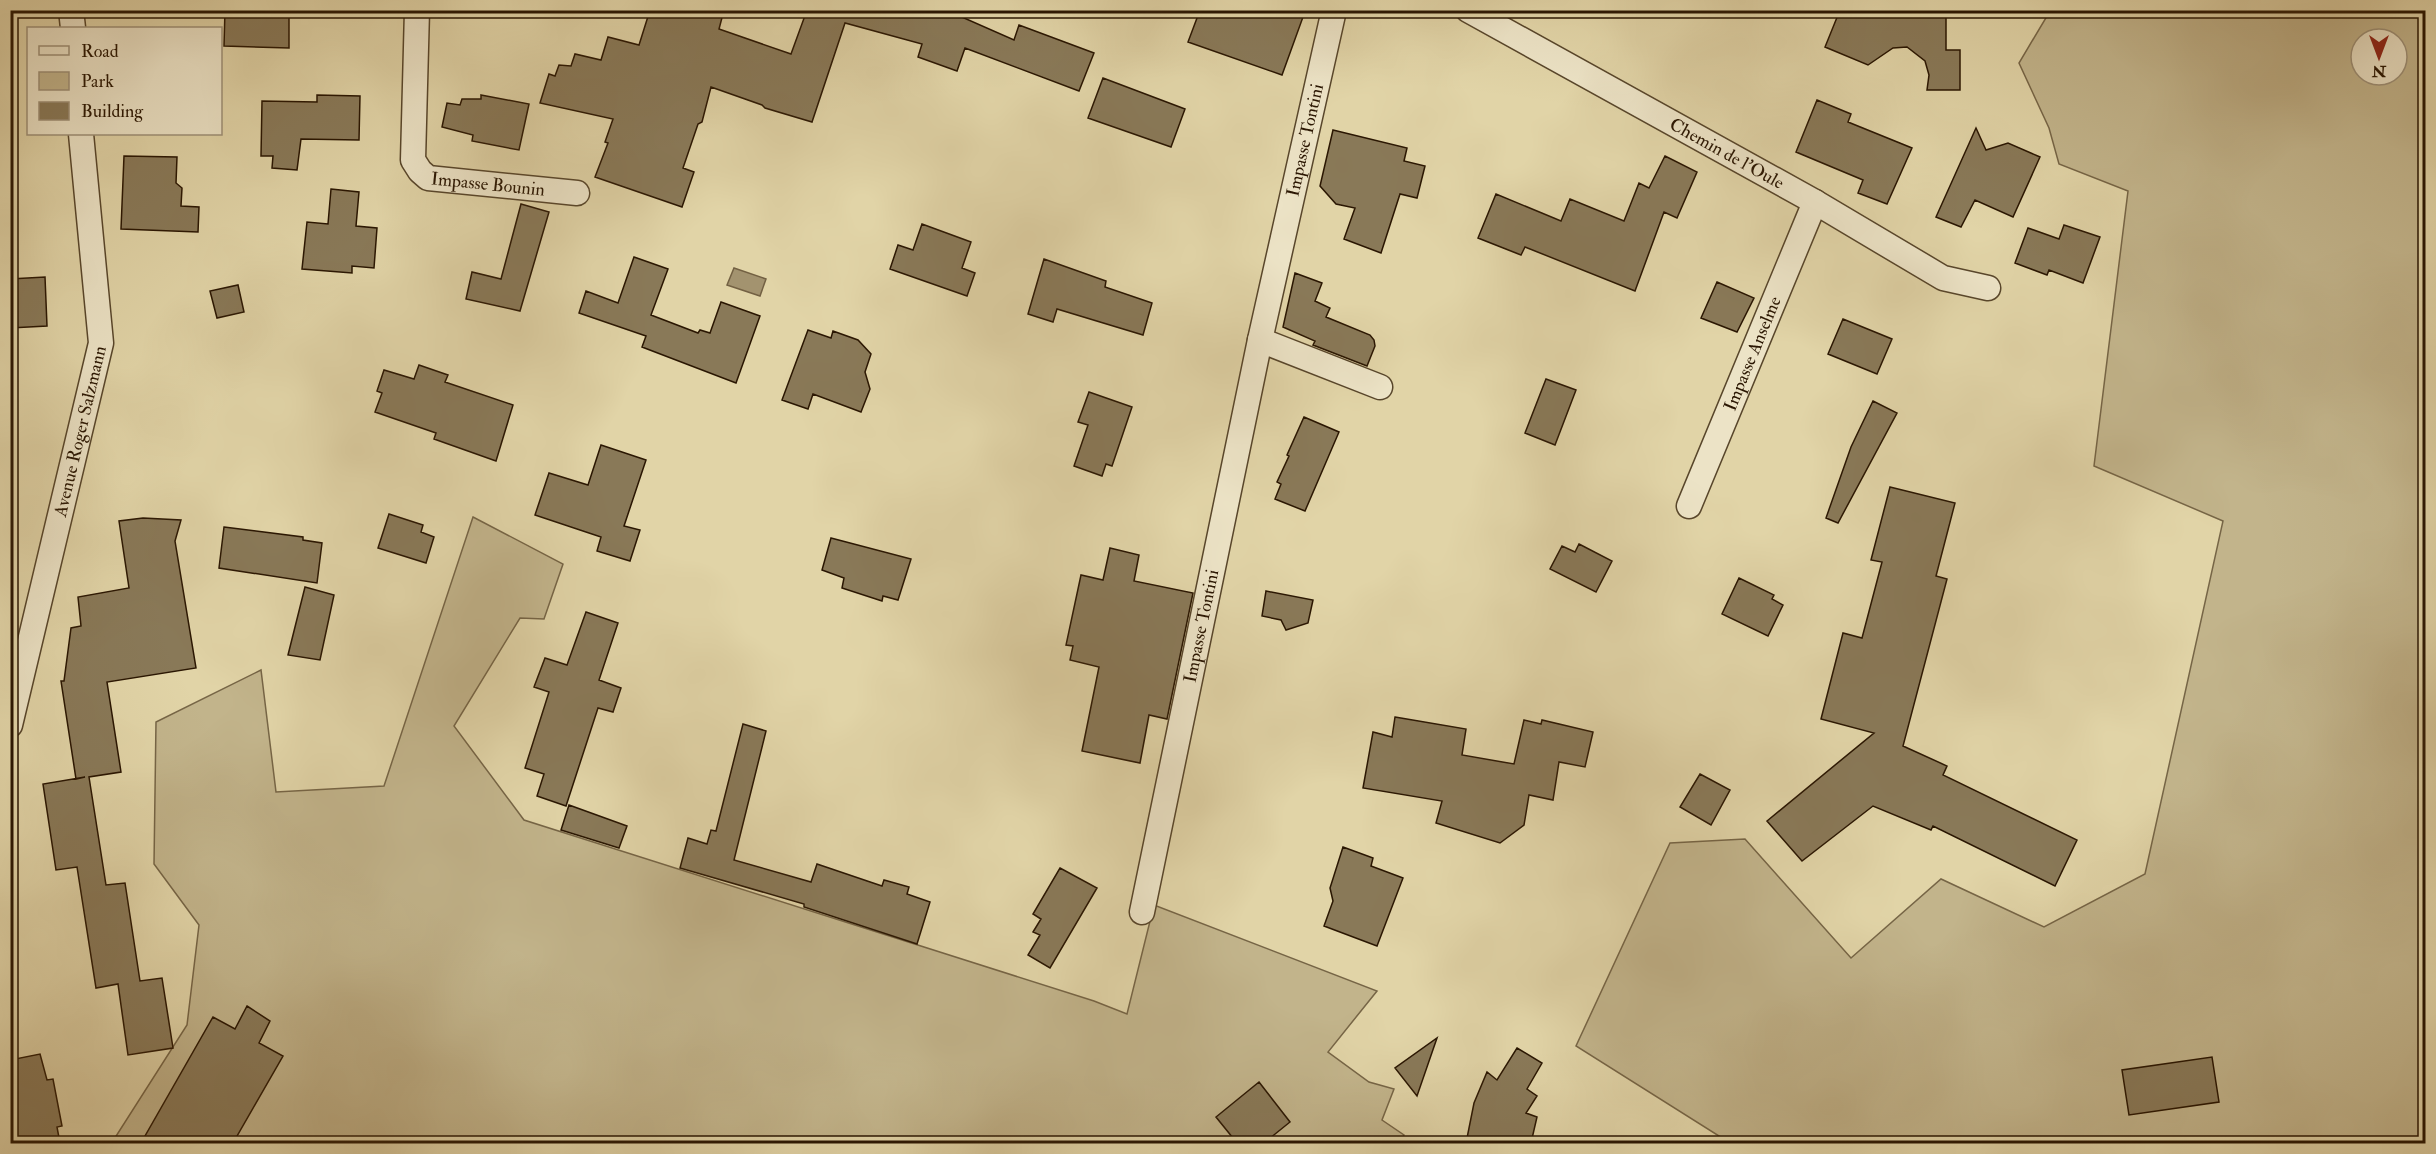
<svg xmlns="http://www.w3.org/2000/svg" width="2436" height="1154" font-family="'IM FELL Double Pica',serif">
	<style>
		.green { fill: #c2b48b; stroke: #766546; stroke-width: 1.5; fill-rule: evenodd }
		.water { fill: #a3936f; stroke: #736143; stroke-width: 1.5 }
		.building { fill: #897958; stroke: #2a1602; stroke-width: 1.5 }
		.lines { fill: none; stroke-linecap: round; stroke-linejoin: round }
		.minor-casing { stroke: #58462b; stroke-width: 27 }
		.minor { stroke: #ece3c6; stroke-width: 24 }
		.labels { text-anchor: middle; stroke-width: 4.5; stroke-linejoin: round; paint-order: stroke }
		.street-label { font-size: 18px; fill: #2a1602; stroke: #ece3c6 }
	</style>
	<rect width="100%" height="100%" fill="#e1d4a7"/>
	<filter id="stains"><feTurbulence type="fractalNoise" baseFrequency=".00333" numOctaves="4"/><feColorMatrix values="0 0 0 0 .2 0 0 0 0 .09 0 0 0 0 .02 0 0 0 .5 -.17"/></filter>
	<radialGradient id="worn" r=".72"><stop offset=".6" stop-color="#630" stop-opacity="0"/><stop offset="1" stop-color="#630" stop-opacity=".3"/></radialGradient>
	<path class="green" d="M2050,11H2425V1143H1730L1576,1046L1670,843L1745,839L1851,958L1941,879L2044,927L2145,874L2223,521L2094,466L2128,191L2059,164L2049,128L2019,63ZM2361,39H2397V75H2361Z
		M473,517L563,564L544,619L520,618L454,726L524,820L1094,1001L1127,1014L1154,905L1377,991L1328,1052L1369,1082L1394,1089L1382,1120L1404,1135L1400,1144H111L187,1025L199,925L154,864L156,722L261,670L276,792L384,786Z"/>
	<path class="water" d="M734,268L766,279L760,296L727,285Z"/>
	<path class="building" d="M225,10H289V48L224,46Z
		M650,10H724L719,29L791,54L807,10L829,13V10H946L1014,40L1019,25L1094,53L1079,91L965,48L957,71L918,57L922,44L845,23L812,122L765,108L762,105L711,87L702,122L698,124L683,168L694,172L682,207L595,177L608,143L605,142L613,119L540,103L549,74L555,76L559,65L571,66L575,54L601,60L608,37L639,45Z
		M1200,10H1286L1303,17L1282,75L1188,42Z
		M1840,10H1881V15H1946V50H1960V90H1927L1929,75L1925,61L1907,47L1893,48L1868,65L1825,47Z
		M1103,78L1185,109L1171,147L1088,118Z
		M317,95L360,96L359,140L301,139L297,170L272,168L273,156H261L262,101L317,102Z
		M481,95L529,104L519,150L472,141L473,135L442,127L447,103L460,105L462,99H481Z
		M1817,100L1851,114L1848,122L1912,148L1887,204L1858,193L1863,180L1796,152Z
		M1976,128L1986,150L2008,143L2040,157L2013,217L1975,200L1961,227L1936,217Z
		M1333,130L1407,148L1404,161L1425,166L1417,198L1400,194L1381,253L1344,239L1355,208L1336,204L1320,186Z
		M124,156L177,157L176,183L182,188L181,206L199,207L198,232L121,229Z
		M1665,156L1697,172L1677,218L1664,212L1635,291L1525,247L1521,255L1478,238L1496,194L1561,221L1570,199L1624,221L1639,183L1649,188Z
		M331,189L359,192L356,226L377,228L374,268L352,266V273L302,269L307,222L328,224Z
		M521,204L549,212L520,311L466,299L472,272L501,279Z
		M922,224L971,242L962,268L975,273L967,296L890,269L898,245L913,250Z
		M2064,225L2100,237L2083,283L2049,270L2047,275L2015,263L2028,228L2059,239Z
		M634,257L668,269L651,315L698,333L700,330L710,333L721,302L760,316L736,383L642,347L646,336L579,313L586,291L618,303Z
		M1044,259L1106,281L1105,287L1152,303L1143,335L1057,309L1053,322L1028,314Z
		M1295,273L1322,283L1315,301L1330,308L1326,317L1370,335L1374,340L1375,346L1367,366L1313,345L1315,341L1283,327Z
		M45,277L47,326L10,328V279Z
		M1717,282L1754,298L1737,332L1701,318Z
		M238,285L244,312L217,318L210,291Z
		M1843,319L1892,339L1877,374L1828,354Z
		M808,330L831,338L833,331L858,340L871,354L865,372L870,389L861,412L813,394L808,409L782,400Z
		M419,365L448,375L445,382L513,405L496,461L434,439L436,433L375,412L382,393L377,391L384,370L414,379Z
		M1546,379L1576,390L1555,445L1525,433Z
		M1089,392L1132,407L1112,466L1106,464L1102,476L1074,466L1088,425L1078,422Z
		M1873,401L1897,413L1838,523L1826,518L1851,447Z
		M1304,417L1339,432L1305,511L1275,499L1281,484L1277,482L1289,456L1287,455Z
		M601,445L646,460L624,526L640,530L630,561L597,551L601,537L535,515L549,473L588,485Z
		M1890,487L1955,503L1936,576L1947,579L1903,746L1947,766L1943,775L2077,840L2055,886L1933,826L1931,830L1873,806L1802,861L1767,821L1874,733L1821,719L1843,633L1862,638L1882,562L1871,560Z
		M389,514L423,525L421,532L434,537L426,563L378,548Z
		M143,518L181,520L175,541L196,668L107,682L121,772L89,777L106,885L125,883L140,981L162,978L173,1048L128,1055L118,984L96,988L77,867L56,870L43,784L85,777L76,779L61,681H64L71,628L81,626L78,597L129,588L119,521Z
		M224,527L303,537V540L322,543L317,583L219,568Z
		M831,538L911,559L898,600L883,596L882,601L842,588L844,578L822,570Z
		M1579,544L1612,561L1596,592L1550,569L1562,546L1575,552Z
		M1110,548L1139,555L1134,581L1193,593L1167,719L1149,715L1140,763L1082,751L1099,667L1070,660L1073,646L1066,645L1081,575L1103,580Z
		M1739,578L1774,595L1772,599L1783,605L1768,636L1722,614Z
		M305,587L334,595L320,660L288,655Z
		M1266,591L1313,600L1308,623L1286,630L1281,620L1262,616Z
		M586,612L618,623L599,680L621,688L613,712L598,708L566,806L537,796L544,774L525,768L549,692L534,687L545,658L567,665Z
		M1395,717L1466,729L1462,755L1514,764L1524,720L1541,724L1542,720L1593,732L1585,767L1559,762L1553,800L1529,795L1524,825L1500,843L1436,823L1442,801L1363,788L1373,732L1392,737Z
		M743,724L766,731L734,860L811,882L817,864L882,886L884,880L909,887L907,894L930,902L917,944L804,907V904L680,868L688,838L707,844L711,830L716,831Z
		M1700,774L1730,790L1711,825L1680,807Z
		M569,805L627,826L619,848L561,830Z
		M1343,847L1373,858L1371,866L1403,878L1377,946L1324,926L1333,901L1330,888Z
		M1060,868L1097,888L1050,968L1028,955L1040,935L1033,932L1041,919L1033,914Z
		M247,1006L270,1021L259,1043L283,1056L233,1143H141L213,1017L235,1029Z
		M1437,1038L1417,1096L1395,1068Z
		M1517,1048L1542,1063L1527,1089L1537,1096L1526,1113L1537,1117L1531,1143H1466L1474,1103L1487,1072L1497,1080Z
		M40,1054L47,1080L53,1079L62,1126L57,1127L60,1143H15L10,1125V1060Z
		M2212,1057L2219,1102L2129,1115L2122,1070Z
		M1259,1082L1290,1122L1264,1143H1237L1216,1117Z"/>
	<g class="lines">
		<defs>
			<g id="minor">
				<path d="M71,10L73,28"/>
				<path id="s1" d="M417,10L413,160L420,171L428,178L577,193"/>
				<path id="s2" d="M1468,10L1815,202L1943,278L1988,288"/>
				<path d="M1260,340L1380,387"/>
				<path id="s3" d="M1689,506L1815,202"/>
				<path id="s4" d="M10,725L101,343L81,134"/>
				<path id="s5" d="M1142,912L1260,340L1334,10"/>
			</g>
		</defs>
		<use href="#minor" class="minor-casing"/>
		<use href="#minor" class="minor"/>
	</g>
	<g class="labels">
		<g class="street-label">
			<text dy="6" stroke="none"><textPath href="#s5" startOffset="789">Impasse Tontini</textPath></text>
			<text dy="6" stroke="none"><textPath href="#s2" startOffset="296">Chemin de l'Oule</textPath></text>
			<text dy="6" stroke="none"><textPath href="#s1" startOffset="234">Impasse Bounin</textPath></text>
			<text dy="6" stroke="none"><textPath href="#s3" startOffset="165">Impasse Anselme</textPath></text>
			<text dy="6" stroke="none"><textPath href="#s4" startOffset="302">Avenue Roger Salzmann</textPath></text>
			<text dy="6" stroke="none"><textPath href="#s5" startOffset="292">Impasse Tontini</textPath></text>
		</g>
	</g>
	<rect width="2436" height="1154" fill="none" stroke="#e1d4a7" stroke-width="36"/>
	<rect x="12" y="12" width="2412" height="1130" fill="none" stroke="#2a1602" stroke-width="3"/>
	<rect x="18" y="18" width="2400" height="1118" fill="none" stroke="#2a1602" stroke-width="1.5"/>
	<rect x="27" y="27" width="195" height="108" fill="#ece3c6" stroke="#9e9178" stroke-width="1.5"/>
	<rect x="39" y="46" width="30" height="9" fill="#ece3c6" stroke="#9e9178" stroke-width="1.5"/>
	<text x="81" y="57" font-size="18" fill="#2a1602">Road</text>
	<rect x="39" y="72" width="30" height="18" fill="#c2b48b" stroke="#9e9178" stroke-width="1.5"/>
	<text x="81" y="87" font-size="18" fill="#2a1602">Park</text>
	<rect x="39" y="102" width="30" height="18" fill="#897958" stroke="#9e9178" stroke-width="1.5"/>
	<text x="81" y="117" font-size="18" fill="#2a1602">Building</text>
	<g transform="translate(2379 57) rotate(180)"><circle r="28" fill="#ece3c6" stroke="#9e9178" stroke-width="1.5"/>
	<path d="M0-4.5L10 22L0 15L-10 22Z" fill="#8f2418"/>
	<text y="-9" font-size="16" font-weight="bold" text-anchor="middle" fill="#2a1602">N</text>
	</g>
	<rect width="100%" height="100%" filter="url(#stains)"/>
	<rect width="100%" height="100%" fill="url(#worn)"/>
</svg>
